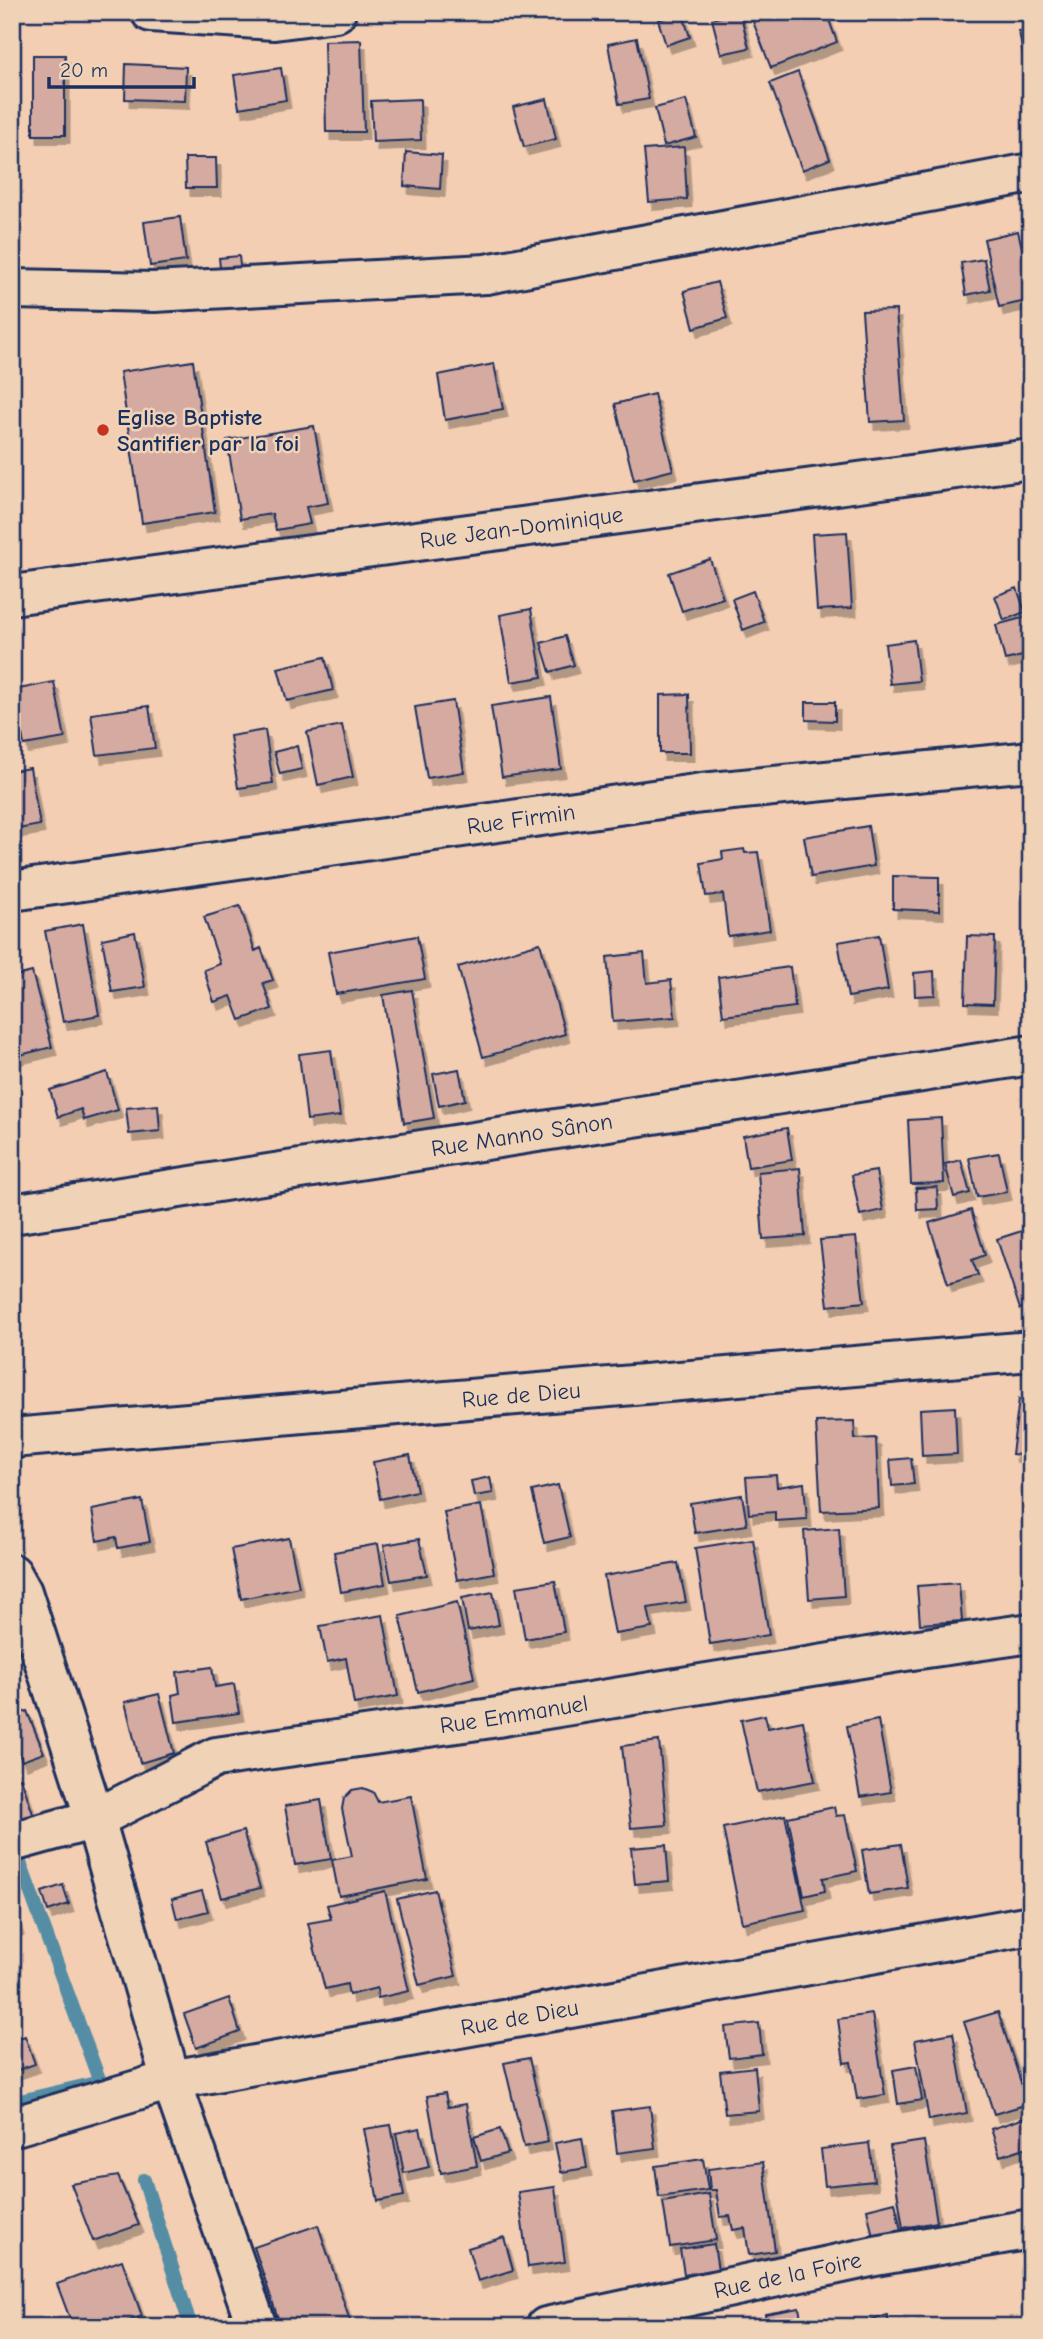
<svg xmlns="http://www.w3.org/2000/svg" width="1043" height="2339" font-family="'Comic Neue',sans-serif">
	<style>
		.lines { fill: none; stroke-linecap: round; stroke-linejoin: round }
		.stream { stroke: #558da5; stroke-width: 14 }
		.building { fill: #d5aaa0; stroke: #1b2f5e; stroke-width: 2; filter: url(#shadow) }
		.minor-casing { stroke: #1b2f5e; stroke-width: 44 }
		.minor { stroke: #f0d3b6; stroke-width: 38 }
		.poi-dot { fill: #c8321e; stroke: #f0d3b6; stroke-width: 2.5 }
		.labels { text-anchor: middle; stroke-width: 5; stroke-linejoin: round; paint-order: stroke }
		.poi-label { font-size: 23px; font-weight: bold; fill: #1b2f5e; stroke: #f0d3b6; text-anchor: start }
		.street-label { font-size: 23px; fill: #1b2f5e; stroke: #f0d3b6 }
	</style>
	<defs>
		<filter id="shadow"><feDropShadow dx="4.5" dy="8" stdDeviation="0" flood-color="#0004"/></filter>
	</defs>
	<rect width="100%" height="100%" fill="#f3ceb3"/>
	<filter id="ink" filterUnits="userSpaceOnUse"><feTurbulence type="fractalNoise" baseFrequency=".0143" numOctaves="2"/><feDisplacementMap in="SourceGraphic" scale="14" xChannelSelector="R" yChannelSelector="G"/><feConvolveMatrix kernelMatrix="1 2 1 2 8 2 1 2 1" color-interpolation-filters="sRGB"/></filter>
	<g filter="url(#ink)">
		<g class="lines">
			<path class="stream" d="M12,2103L100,2082L20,1863
				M144,2180L191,2327"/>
		</g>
		<path class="building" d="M682,12L690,37L666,45L658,20Z
			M740,12L749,48L721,54L712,19Z
			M770,12H826L837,42L771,68L752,19Z
			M1031,30V60L1024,61L1019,31Z
			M637,38L649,99L619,104L608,44Z
			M361,40L364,132H326L324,41Z
			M33,55H65V135H33Z
			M126,64L186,67L185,101L125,99Z
			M281,68L286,100L239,108L234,75Z
			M798,72L830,159L802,170L770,83Z
			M420,99L421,140L373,142L371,101Z
			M547,99L556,139L524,147L513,107Z
			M686,100L696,137L664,146L655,108Z
			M684,147L687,199L649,202L644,150Z
			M406,152L442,155L440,189L404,186Z
			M185,158H216L217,188H186Z
			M180,217L186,261L150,266L144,222Z
			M1018,231L1031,285V300L999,307L984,239Z
			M239,256L241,275L221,277L219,258Z
			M984,259L990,290L966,295L961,263Z
			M717,282L727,318L694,328L684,291Z
			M896,310L904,420L870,422L862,311Z
			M193,361L215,512L142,523L120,372Z
			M494,364L503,409L445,420L438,375Z
			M654,394L673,470L634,480L615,404Z
			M314,426L328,503L306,507L310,524L276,530L272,514L240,519L227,440Z
			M847,532L852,608L817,610L812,534Z
			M710,559L723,598L682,611L669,573Z
			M1017,588L1025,612L1004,620L995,596Z
			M753,591L764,622L743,630L732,599Z
			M531,609L542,677L511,682L500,615Z
			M1026,617L1031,634V654L1005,660L996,625Z
			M565,636L574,665L550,672L541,643Z
			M914,640L919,681L890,684L885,644Z
			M325,657L333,690L287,701L278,668Z
			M54,682L65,738L24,745L14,690Z
			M689,694L690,753H660V695Z
			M551,697L561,769L502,777L491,706Z
			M453,701L464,772L427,778L415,707Z
			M806,702H835V721L806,720Z
			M149,706L155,748L97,755L91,714Z
			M342,725L353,777L318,785L307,732Z
			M265,730L273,783L238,788L230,736Z
			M297,746L302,769L280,774L274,752Z
			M30,768L40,825L12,830V771Z
			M868,826L874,866L811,877L804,837Z
			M744,849L745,853L758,852L770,930L728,936L723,894L706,896L701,863L723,859L722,852Z
			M893,876L939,877V911L893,909Z
			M240,906L255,951L261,948L273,980L263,983L272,1009L240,1020L231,996L214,1002L204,970L220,964L204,917Z
			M83,924L99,1015L63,1022L45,931Z
			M135,932L145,987L112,992L102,939Z
			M879,935L888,990L848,997L838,942Z
			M417,936L425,979L336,994L328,952Z
			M967,936L995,937L993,1004L965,1003Z
			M540,943L565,1034L483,1057L458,967Z
			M644,953L647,983L671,980L675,1017L613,1022L607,957Z
			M790,967L795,1007L723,1016L718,977Z
			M934,971L935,995L915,996L914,973Z
			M32,972L52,1047L12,1057V977Z
			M412,990L434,1118L404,1123L383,995Z
			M331,1050L340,1116L307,1120L299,1054Z
			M459,1069L465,1100L439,1106L433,1074Z
			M107,1072L118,1110L84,1120L81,1109L58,1117L50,1090Z
			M158,1105L160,1131L129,1134L126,1108Z
			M941,1118L944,1183L911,1184L908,1120Z
			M787,1128L792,1160L748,1167L743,1136Z
			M999,1153L1007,1192L977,1197L969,1158Z
			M961,1160L970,1193L954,1197L945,1164Z
			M800,1168L805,1236L763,1239L758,1172Z
			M876,1171L883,1210L860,1215L852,1175Z
			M937,1187L938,1209L917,1210L916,1188Z
			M971,1210L985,1255L972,1260L978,1275L948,1284L929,1223Z
			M1031,1228V1305L1020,1309L997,1239Z
			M856,1237L864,1302L828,1306L820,1240Z
			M1019,1399L1031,1401V1456L1012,1454Z
			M955,1407L957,1454L922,1456L920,1409Z
			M854,1421L855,1439L876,1438L879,1508L821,1511L816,1422Z
			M410,1455L417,1491L380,1499L373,1462Z
			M911,1458L914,1484L892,1486L890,1460Z
			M776,1475L777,1487L804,1483L807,1519L775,1521V1512L749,1514L746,1477Z
			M490,1477L493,1493L474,1496L471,1481Z
			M558,1485L570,1537L544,1543L532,1491Z
			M742,1495L747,1525L695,1533L690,1503Z
			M142,1500L150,1542L118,1548L116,1537L97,1541L92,1510Z
			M481,1505L494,1573L457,1580L444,1512Z
			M839,1528L844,1596L809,1599L804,1531Z
			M289,1538L299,1587L241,1599L231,1549Z
			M419,1539L427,1575L391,1581L384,1545Z
			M753,1539L769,1635L710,1644L695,1548Z
			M378,1544L385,1584L341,1592L334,1552Z
			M678,1563L686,1602L648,1608L652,1628L615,1634L604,1576Z
			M555,1581L564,1632L525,1639L516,1587Z
			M959,1583L962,1621L920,1624L917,1586Z
			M493,1592L499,1625L468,1631L462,1598Z
			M457,1602L474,1678L418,1692L400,1616Z
			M383,1615L398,1696L354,1704L346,1658L327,1662L320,1626Z
			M212,1667L215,1687L234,1684L239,1713L176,1722L172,1695L180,1693L177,1672Z
			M159,1694L174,1753L140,1763L125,1702Z
			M27,1711L44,1753L22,1761L14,1741H12V1716Z
			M765,1715L768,1728L803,1721L815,1781L757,1792L741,1720Z
			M878,1720L891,1792L860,1797L847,1726Z
			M659,1741L667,1825L631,1828L622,1746Z
			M21,1778L34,1817L18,1823L12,1809V1781Z
			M363,1788L373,1792L378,1802L411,1796L427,1879L339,1896L332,1860L352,1856L342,1809L344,1798L352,1790Z
			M321,1800L331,1859L295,1865L285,1806Z
			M834,1807L836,1816L845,1815L857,1871L823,1878L825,1891L804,1896L788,1817Z
			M785,1815L805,1910L742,1923L723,1828Z
			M243,1831L260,1888L222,1898L206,1842Z
			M901,1844L908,1888L869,1894L862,1850Z
			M666,1845L669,1881L635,1884L631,1848Z
			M63,1885L69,1904L48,1911L42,1892Z
			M435,1890L456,1976L419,1985L397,1899Z
			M202,1891L208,1911L177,1919L172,1899Z
			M385,1891L409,1991L378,1998L377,1988L349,1995L347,1984L325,1989L308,1923L331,1919L327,1905Z
			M12,1906L19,1927L12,1929Z
			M229,1998L240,2032L196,2048L184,2014Z
			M998,2012L1028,2104L994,2114L964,2022Z
			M872,2014L885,2095L857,2099L851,2062L844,2063L838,2019Z
			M759,2023L762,2054L729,2058L725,2027Z
			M953,2033L967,2113L929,2120L915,2040Z
			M25,2036L35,2064L12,2072V2041Z
			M529,2058L548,2142L524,2147L504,2063Z
			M916,2066L922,2100L898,2104L893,2070Z
			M755,2067L759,2111L725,2114L720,2071Z
			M445,2093L448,2107L466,2104L477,2166L441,2173L427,2096Z
			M650,2106L655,2148L617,2153L612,2111Z
			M1031,2116V2146L1000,2156L991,2129Z
			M391,2125L404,2196L378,2201L364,2129Z
			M420,2128L429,2167L404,2173L396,2133Z
			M500,2129L508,2153L481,2161L474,2137Z
			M582,2138L587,2168L561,2172L555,2143Z
			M924,2141L937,2222L903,2228L890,2146Z
			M869,2143L874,2181L825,2186L821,2149Z
			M703,2159L708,2190L659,2197L655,2166Z
			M763,2162L775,2251L749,2255L745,2228L733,2230L730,2216L720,2217L716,2190H710L708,2169Z
			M118,2176L139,2225L93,2241L71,2184Z
			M555,2187L565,2262L528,2267L518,2192Z
			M709,2194L716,2240L670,2247L663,2202Z
			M895,2202L902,2236L874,2242L867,2209Z
			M318,2225L352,2327H281L254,2247Z
			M504,2237L513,2270L478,2281L468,2248Z
			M714,2244L718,2270L684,2274L680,2249Z
			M122,2260L142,2316L114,2327H73L57,2284Z
			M799,2308L803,2327H767L765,2314Z
			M887,2315L890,2327H853Z"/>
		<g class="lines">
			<defs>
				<g id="minor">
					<path d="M151,12L274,20L336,12"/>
					<path d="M12,289L154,292L486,274L1031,173"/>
					<path id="s1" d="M12,595L1031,459"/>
					<path id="s2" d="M12,891L702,793L1031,761"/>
					<path id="s3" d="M12,1214L1031,1055"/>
					<path id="s4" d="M12,1438L1031,1351"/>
					<path d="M12,1574L22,1592L95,1819L171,2080L257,2327"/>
					<path id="s5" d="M12,1842L95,1819L216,1757L485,1719L905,1651L1031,1633"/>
					<path id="s6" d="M12,2127L171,2080L1031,1925"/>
					<path id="s7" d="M546,2327L875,2256L1031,2229"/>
				</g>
			</defs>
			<use href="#minor" class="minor-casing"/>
			<use href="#minor" class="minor"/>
		</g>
	</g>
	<circle class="poi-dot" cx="103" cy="430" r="7"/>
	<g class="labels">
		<g class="poi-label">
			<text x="117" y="425">Eglise Baptiste<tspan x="117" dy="26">Santifier par la foi</tspan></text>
		</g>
		<g class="street-label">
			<text dy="8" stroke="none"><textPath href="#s1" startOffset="514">Rue Jean-Dominique</textPath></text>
			<text dy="8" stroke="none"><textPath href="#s2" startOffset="514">Rue Firmin</textPath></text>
			<text dy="8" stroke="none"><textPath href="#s3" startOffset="516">Rue Manno Sânon</textPath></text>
			<text dy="8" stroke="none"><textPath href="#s4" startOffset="511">Rue de Dieu</textPath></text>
			<text dy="8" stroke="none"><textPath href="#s5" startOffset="523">Rue Emmanuel</textPath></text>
			<text dy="8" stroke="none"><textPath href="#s6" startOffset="520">Rue de Dieu</textPath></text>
			<text dy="8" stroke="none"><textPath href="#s7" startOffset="247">Rue de la Foire</textPath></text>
		</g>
	</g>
	<rect width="1043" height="2339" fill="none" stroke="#f0d3b6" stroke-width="42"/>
	<rect x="21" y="21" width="1001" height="2297" fill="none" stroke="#1b2f5e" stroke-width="2.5" filter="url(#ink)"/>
	<path d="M49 77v10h145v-10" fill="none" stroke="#1b2f5e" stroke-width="3.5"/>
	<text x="60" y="77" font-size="21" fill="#1b2f5e" stroke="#f0d3b6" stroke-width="5" paint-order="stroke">20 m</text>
</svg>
